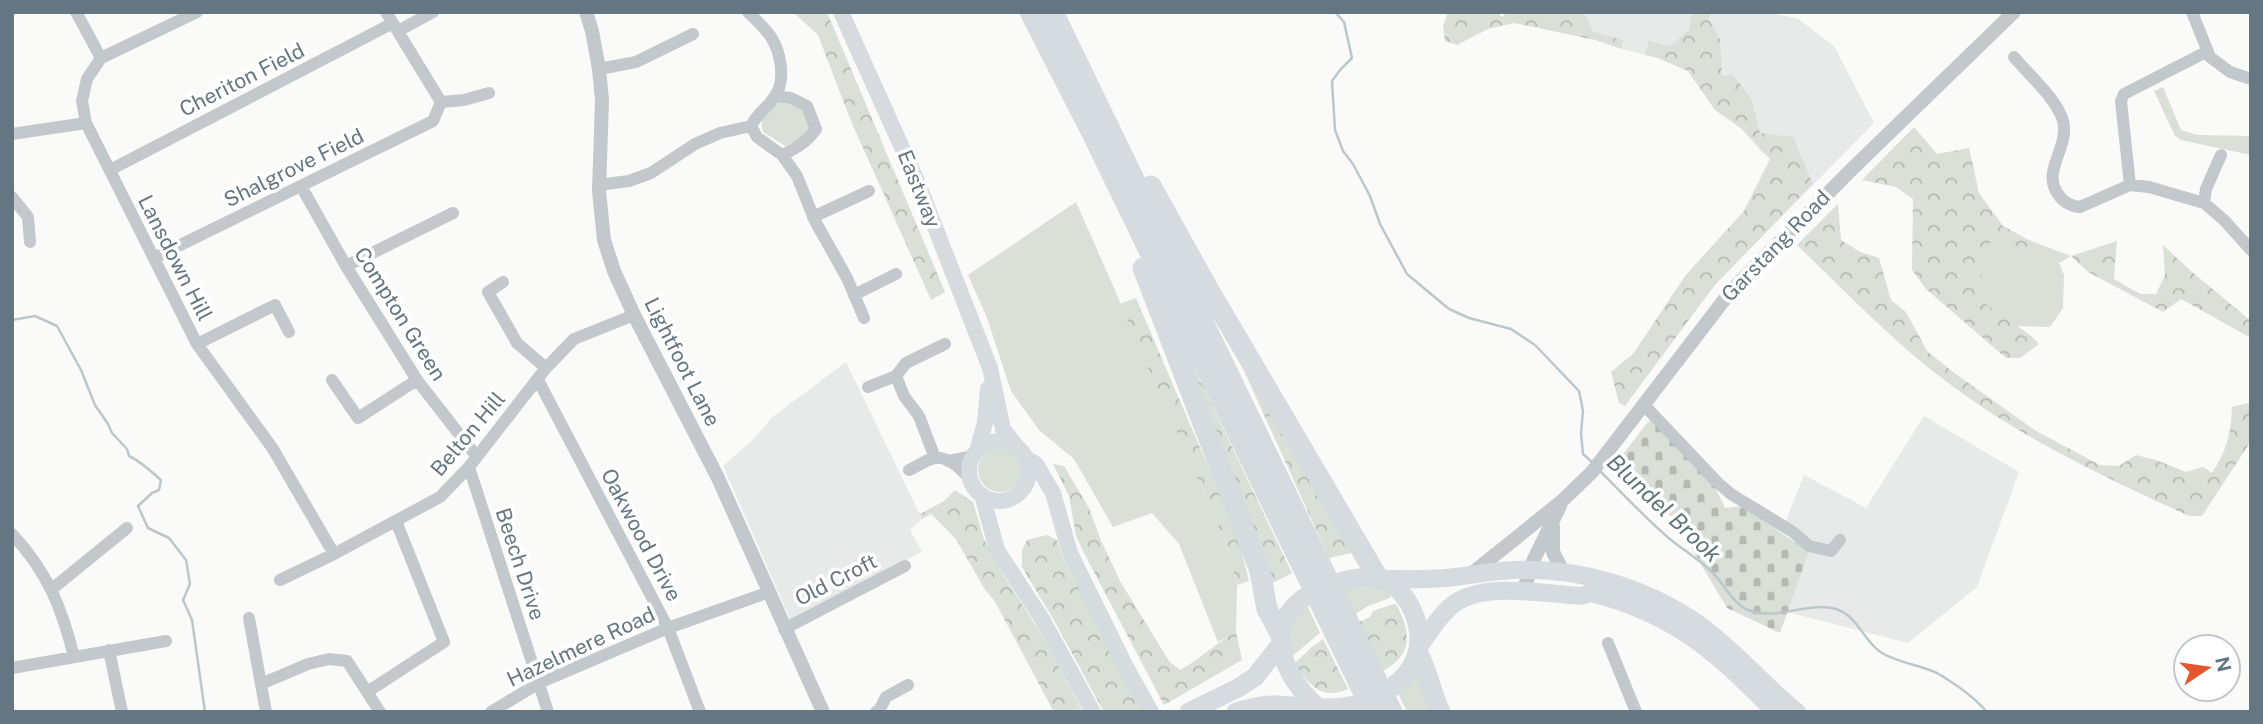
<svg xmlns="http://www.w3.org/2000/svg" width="2263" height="724" font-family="'Public Sans',sans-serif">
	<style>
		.built { fill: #e8e9e9 }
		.green { fill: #dadfd7 }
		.forest { fill: url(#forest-crowns) }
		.cemetery { fill: url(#cemetery-stones) }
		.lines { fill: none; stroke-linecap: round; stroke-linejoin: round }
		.stream { stroke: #bbc7cb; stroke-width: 2.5 }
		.minor { stroke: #c3c8cc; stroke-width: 12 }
		.tertiary { stroke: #c3c8cc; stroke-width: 14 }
		.secondary { stroke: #d6dbdf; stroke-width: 16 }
		.primary { stroke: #d6dbdf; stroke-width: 18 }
		.trunk { stroke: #d6dbdf; stroke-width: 19 }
		.motorway { stroke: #d6dbdf; stroke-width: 21 }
		.labels { text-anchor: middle; stroke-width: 7; stroke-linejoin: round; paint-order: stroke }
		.street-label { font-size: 21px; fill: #657683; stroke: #fff }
		.water-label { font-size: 23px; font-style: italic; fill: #60757c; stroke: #fff }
	</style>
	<defs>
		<pattern id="forest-crowns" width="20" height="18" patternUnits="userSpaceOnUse" patternTransform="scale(1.75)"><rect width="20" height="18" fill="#dadfd7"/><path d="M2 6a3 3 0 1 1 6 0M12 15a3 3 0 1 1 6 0" fill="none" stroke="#b4b9b4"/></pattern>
		<pattern id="cemetery-stones" width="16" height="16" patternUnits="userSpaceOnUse" patternTransform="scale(1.75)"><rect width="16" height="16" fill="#dadfd7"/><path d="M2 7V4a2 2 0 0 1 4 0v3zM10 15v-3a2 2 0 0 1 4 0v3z" fill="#b4b9b4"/></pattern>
	</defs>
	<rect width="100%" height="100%" fill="#fafaf8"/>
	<path class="built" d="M1584,12H1763L1797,18L1834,46L1874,123L1807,191L1761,151L1742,129L1715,110L1688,71L1658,58L1622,49L1623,40L1593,31Z
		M846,362L922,519L910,530L922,552L791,621L723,466L755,438L771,418Z
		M1924,416L2019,472L1977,587L1908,643L1787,612L1809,552L1786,520L1804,475L1866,508Z"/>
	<path class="green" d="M2163,87L2181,130L2197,135L2251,136V155L2181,140L2175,136L2154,91Z
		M776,102L794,105L807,113L811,126L799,142L785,146L763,132C759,117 765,111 776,102Z
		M1076,202L1225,540L1237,585L1236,632L1218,642L1179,544L1152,513L1113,527L1074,459L1039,430L1011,391L987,318L968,275Z
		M1998,238L2059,263L2064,275L2063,308L2050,327L2015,326L1979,299L1985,244Z
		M978 470a22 22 0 1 1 44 0a22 22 0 1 1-44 0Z
		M1370,582L1391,595L1390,598L1368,606L1355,614L1342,588Z
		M1307,605L1320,633L1290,658L1284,633Z
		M1422,671L1434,712H1407L1397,691Z"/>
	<path class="forest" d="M793,12H827L945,292L931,300L851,121L818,35Z
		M1448,12H1498L1501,17L1509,12H1584L1593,31L1623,40L1622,49L1595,40L1514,23L1488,29L1457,45L1445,41L1443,26Z
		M1692,12H1713L1708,18L1720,39L1722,75H1733L1751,98L1760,133L1793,137L1813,184L1714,286L1625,406L1619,403L1611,372L1633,354L1685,276L1744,211L1770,159L1742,129L1715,110L1688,71L1658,58L1645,55L1649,41L1670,46L1689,30Z
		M1914,127L1937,154L1969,148L1979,193L2003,226L2029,240L2071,256L2117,241L2114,279L2140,294H2156L2165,275L2163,245L2192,272L2251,321V338L2181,299L2163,312L2088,272L2071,256L2059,263L1998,239L1985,245L1979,299C1990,308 2035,336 2039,344L2020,358H2006L1926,289L1912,270L1913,199L1896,187L1862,180Z
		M1838,204L1841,240L1860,252L1879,258L1891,300L1906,312L1927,351L1953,372L2036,431L2100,465L2119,466L2136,455L2156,460L2186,472L2203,467L2212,473C2227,450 2231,434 2232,407L2249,403L2251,396V441L2202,516H2189C2107,478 2024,440 1951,385C1895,344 1847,293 1797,245Z
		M1136,298L1237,534L1249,581L1237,585L1225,540L1120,304Z
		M1162,300L1292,573L1271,584Z
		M1225,329L1356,552L1329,558Z
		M1053,464L1064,466L1089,508L1100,538L1120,581L1169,661L1180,670C1200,659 1216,643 1236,632L1242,660L1164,705L1085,555L1076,536L1069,496Z
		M955,490L973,502L984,539L1002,573L1045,640L1083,712H1054L994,600L985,590L956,539L931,514L922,519L920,514L944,501Z
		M1047,535L1057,540L1063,558L1144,712H1104L1055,622L1022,567V550L1027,540Z
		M1393,604H1396C1411,632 1414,654 1383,671L1359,622L1370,617L1373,611Z
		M1323,639L1348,689C1320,701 1310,684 1294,664L1312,647Z"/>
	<path class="cemetery" d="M1650,421L1658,425L1716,489L1725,508L1743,506L1809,552L1780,633L1727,608L1675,521L1618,461L1647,423Z"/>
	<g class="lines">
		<path class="stream" d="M1335,12L1344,22L1352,58L1340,70L1332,81L1335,130L1343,151L1353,164L1370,196L1380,224L1407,274L1449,309L1469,318L1511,329L1535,345L1579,391L1583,411L1581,433L1583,454L1592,462
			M12,320L35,316L57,326L81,370L95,405L108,424L112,433L127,449L129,456C140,461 151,471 161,480L159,490L152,493L138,506L148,528L169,538L186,560L190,584L183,600L192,620L205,712
			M1599,470C1622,493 1645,518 1671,540C1685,551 1700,560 1713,573C1725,585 1732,603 1748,610C1775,621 1805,603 1832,608C1858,613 1863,642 1882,653C1899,663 1920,665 1937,673C1954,683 1974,697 1987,712"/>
		<path class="minor" d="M76,12L101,58
			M197,12L101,58L87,79L82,101L86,123L197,344L273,449L334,554
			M386,12L441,102
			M748,12C756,20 765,28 771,37C781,53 786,80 775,96C768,108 757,113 751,126L757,137L782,155L797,176L815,221L847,278L864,318
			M2192,12L2210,57L2230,72L2251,79
			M398,31L433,12
			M2014,57C2029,75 2057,99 2063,121C2070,147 2041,171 2058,194C2063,202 2070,206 2080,207L2130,185L2149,187L2204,203L2224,220L2251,250
			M599,69L636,62L693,34
			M775,96L791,98L807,106L816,129C807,142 797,148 782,155
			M441,102L464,100L489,93
			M12,134L86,123
			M110,170L393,23
			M598,185L629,181L651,173L695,144L720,133L751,126
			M2130,185L2121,101L2124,94L2206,52
			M301,186L346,266L417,380L477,457
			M12,197L28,217L30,242
			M2204,203L2206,189L2221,155
			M813,217L869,191
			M154,258L433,121L441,102
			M346,266L453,213
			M503,282L488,292L517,343L546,368
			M854,295L896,274
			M197,344L275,305L289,332
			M332,380L358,418L417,380
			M538,380L668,628L700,712
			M868,387L896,376
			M1644,405L1718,483L1731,494L1793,532L1809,546L1831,551L1840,540
			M935,458L919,416L904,396L896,376L906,363L945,344
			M948,461L974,456
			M469,467L548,712
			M909,470C916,467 927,459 935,458C950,456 964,472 972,482
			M12,534C47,571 62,608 74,657
			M280,580L334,554L440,497L469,467L546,368L574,339L634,315
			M52,589L127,528
			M249,618L266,712
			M784,629L905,566
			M1608,643L1636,712
			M109,650L122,712
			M12,668L166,641
			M261,684L308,664L329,659L347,661L380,712
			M367,692L444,642L396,521
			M491,712L539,683L668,628L769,592
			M876,712L880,709L886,697L908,685"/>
		<path class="tertiary" d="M586,12L592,31L599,69L602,100L599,191L604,240L614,271L634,315L718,478L823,712
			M1553,526V552L1563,572
			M1470,575L1562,501L1592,472L1731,291L1851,170L2014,12
			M1523,592L1534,559L1560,506"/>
		<path class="secondary" d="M841,12L917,181L990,368L1003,429L1017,447
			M969 471a30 30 0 1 1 60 0a30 30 0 1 1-60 0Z
			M977,451L985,423L988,389
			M1026,458L1036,464L1053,493L1070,553L1126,667L1151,712
			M982,495L997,550L1042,619L1093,712"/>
		<path class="primary" d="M1381,579C1402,579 1424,580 1445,578C1468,576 1491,571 1514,570C1579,568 1643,586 1697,623C1734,649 1762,684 1797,712
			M1419,647C1428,634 1437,619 1449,608C1478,580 1544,594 1581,596L1591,593C1675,614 1716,652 1775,712"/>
		<path class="trunk" d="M1189,712L1238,688L1255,677L1281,644
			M1236,712C1249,708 1264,704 1277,705C1309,707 1342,713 1372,699C1396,688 1419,668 1419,640C1419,617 1406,589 1383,580C1369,574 1349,579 1336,583C1262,605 1269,662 1318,708"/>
		<path class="motorway" d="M1030,12L1092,133L1373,712
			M1053,12L1392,712
			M1151,186L1206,285L1378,578
			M1143,268L1260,571L1267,609L1281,635
			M1418,654C1428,672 1431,693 1440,712
			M1328,709V712"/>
	</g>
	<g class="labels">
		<g class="street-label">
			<text transform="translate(242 80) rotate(-27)" y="7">Cheriton Field</text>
			<text transform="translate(294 168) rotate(-26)" y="7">Shalgrove Field</text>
			<text transform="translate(919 189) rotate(68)" y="7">Eastway</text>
			<text transform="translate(1776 246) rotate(-46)" y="7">Garstang Road</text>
			<text transform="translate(175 258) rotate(63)" y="7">Lansdown Hill</text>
			<text transform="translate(400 314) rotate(58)" y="7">Compton Green</text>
			<text transform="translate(682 362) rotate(63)" y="7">Lightfoot Lane</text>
			<text transform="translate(468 434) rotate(-50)" y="7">Belton Hill</text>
			<text transform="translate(641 535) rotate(62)" y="7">Oakwood Drive</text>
			<text transform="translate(520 564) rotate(72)" y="7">Beech Drive</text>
			<text transform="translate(836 580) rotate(-27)" y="7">Old Croft</text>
			<text transform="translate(581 647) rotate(-25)" y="7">Hazelmere Road</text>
		</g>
		<g class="water-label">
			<text transform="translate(1664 508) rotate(43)" y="8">Blundel Brook</text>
		</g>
	</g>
	<rect width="2263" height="724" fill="none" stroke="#657683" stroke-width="28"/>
	<g transform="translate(2207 668) rotate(77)"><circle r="33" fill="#ffffff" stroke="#c1c8cd" stroke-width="2"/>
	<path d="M0-5L12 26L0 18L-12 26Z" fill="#e4572e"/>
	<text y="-10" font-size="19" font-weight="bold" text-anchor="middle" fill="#657683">N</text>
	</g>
</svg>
